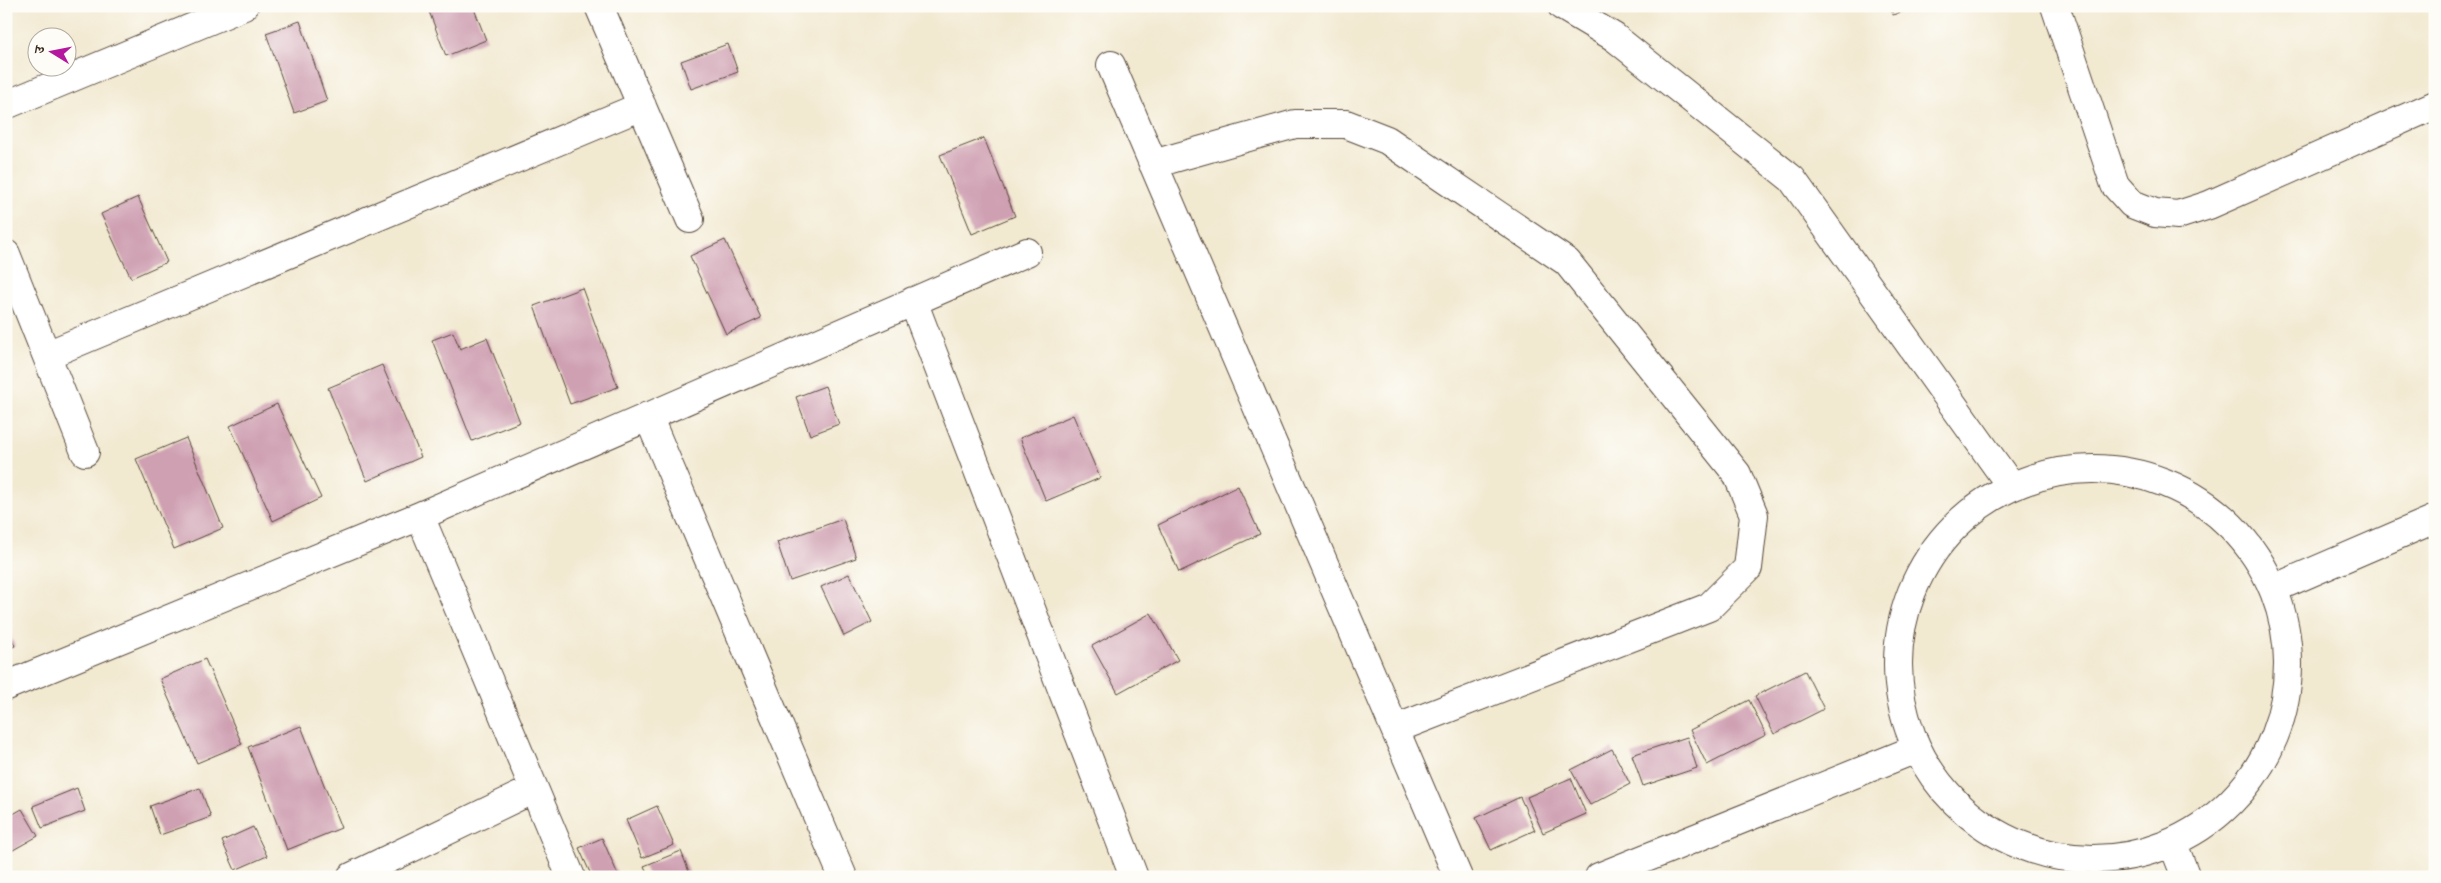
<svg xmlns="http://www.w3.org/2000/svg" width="2441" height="883" font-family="'IM FELL Great Primer','Noto Serif Devanagari',serif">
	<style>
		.building { fill: #cfa0b2 }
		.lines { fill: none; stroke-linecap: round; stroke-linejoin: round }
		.minor-casing { stroke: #564739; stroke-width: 30 }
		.minor { stroke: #fff; stroke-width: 28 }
	</style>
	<rect width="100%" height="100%" fill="#fdfcf7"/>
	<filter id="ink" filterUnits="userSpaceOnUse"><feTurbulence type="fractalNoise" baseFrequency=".02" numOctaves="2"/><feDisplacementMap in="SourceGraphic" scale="10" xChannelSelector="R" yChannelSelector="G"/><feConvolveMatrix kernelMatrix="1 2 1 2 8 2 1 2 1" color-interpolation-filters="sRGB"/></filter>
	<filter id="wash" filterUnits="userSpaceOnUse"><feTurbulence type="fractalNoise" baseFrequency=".0096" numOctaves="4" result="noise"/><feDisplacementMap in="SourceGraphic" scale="20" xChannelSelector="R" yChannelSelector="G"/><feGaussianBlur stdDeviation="1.12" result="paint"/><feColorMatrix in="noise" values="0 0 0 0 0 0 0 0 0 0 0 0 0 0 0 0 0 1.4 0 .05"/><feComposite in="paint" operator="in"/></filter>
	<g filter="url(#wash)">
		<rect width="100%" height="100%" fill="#f2e9d1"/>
		<g id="blocks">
			<path class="building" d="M427,6H473L486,40L446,56Z
				M1890,6H1915L1893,15Z
				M300,21L327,101L294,113L266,33Z
				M728,44L738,72L691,89L681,61Z
				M984,138L1015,216L972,234L940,155Z
				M138,197L167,262L131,278L101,214Z
				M725,240L761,318L726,334L690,256Z
				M582,288L618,387L570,404L534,306Z
				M453,332L460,349L487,338L520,422L472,441L432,340Z
				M382,365L421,457L367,481L328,388Z
				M825,386L839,424L810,435L796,397Z
				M277,404L321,498L273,521L230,426Z
				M1073,415L1100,478L1046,501L1020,438Z
				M186,438L223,528L174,549L136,459Z
				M1238,486L1260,534L1179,572L1158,525Z
				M843,519L856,558L790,581L777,542Z
				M849,574L872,622L844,636L821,587Z
				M1151,613L1178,660L1118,693L1092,646Z
				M6,625L15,646L6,650Z
				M205,659L242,744L197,763L160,679Z
				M1805,671L1824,709L1774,734L1755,696Z
				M1749,700L1766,735L1707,765L1690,730Z
				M301,726L341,828L287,850L248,747Z
				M1687,737L1697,768L1643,786L1632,755Z
				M1612,749L1630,784L1590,805L1571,770Z
				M1571,778L1586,814L1543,833L1527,797Z
				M77,788L85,811L42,828L33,806Z
				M200,788L211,817L160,835L150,806Z
				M1520,797L1535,830L1491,850L1476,818Z
				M657,806L674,845L642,858L626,820Z
				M22,809L38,836L6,854V818Z
				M253,827L267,856L235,870L222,841Z
				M602,838L619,877H592L579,848Z
				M681,851L691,877H649L644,866Z"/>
		</g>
	</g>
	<g filter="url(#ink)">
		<use href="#blocks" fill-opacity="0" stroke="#564739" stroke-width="1"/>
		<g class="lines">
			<defs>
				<path id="minor" d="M599,6L690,219
					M1562,6L1614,37L1792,179L2011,486
					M2055,6L2115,185L2132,204L2155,213L2178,215L2209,205L2435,105
					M1111,65L1458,877
					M6,105L244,6
					M1153,164L1295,124H1346L1387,140L1567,262L1737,474L1754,515L1748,568L1709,607L1395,729
					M6,254L85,452
					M913,301L1134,877
					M47,355L642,106
					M648,416L843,877
					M1898 664a195 195 0 1 1 390 0a195 195 0 1 1-390 0Z
					M420,516L571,877
					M2275,588L2435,519
					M6,686L420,516L1027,252
					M2173,844L2186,877
					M351,877L534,789
					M1599,877L1916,749"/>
			</defs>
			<use href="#minor" class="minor-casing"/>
			<use href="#minor" class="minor"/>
		</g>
	</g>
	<rect width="2441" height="883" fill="none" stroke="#fdfcf7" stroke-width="25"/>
	<g transform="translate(52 52) rotate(280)"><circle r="24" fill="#fdfcf7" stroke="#afa8a0"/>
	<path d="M0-4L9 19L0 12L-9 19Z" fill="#b5179e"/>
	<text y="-8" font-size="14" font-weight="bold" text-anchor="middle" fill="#3b2a1e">उ</text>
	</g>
</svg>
